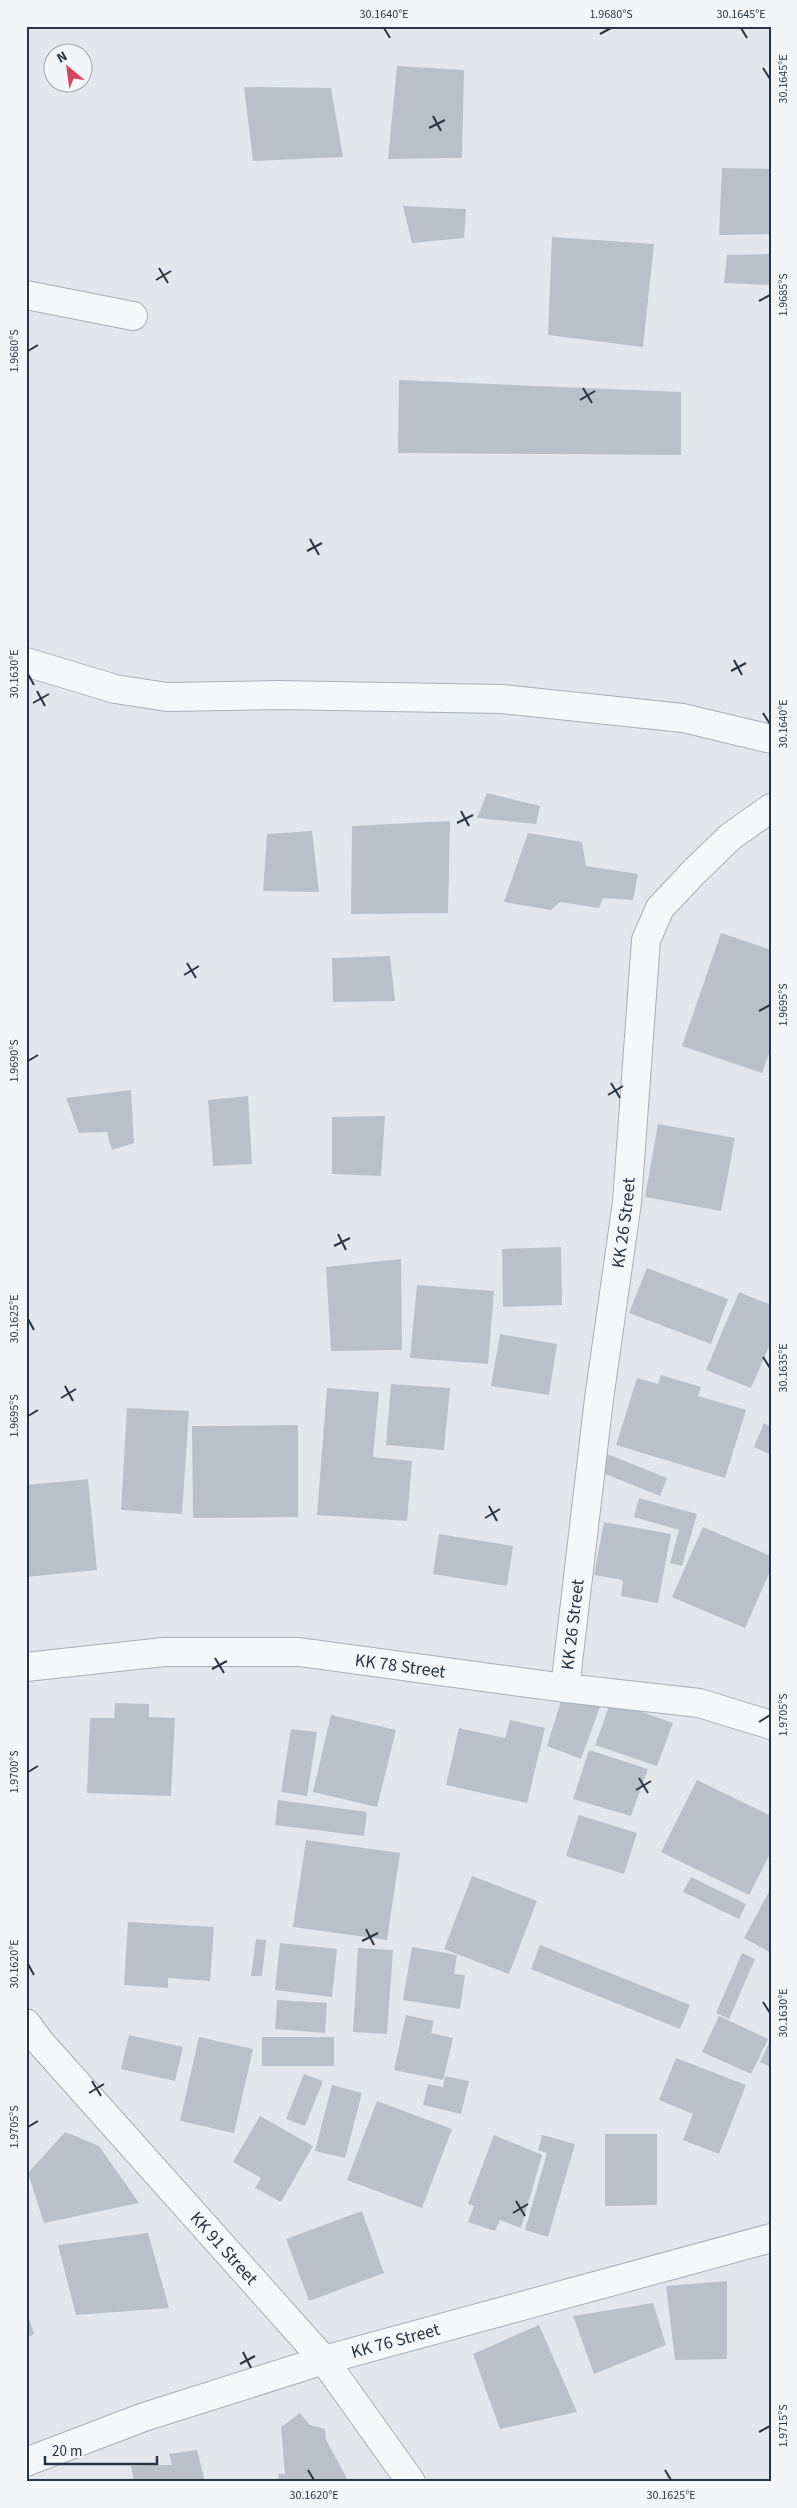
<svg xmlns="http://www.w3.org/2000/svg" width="797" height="2508" font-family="'Source Sans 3',sans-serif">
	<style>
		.building { fill: #b9c0c9 }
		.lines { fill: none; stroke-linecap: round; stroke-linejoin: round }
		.minor-casing { stroke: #a7aeb6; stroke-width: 30 }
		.minor { stroke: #f6f7f9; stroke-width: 28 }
		.ticks { fill: none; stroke: #293544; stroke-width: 2 }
		.labels { text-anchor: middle; stroke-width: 5; stroke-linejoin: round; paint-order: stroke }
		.street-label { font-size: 18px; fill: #293544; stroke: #f3f5f8 }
		.neatline { fill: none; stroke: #293544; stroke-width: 2 }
		.ticks-label { font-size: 12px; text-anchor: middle; fill: #293544 }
	</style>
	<rect width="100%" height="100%" fill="#e3e7eb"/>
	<path class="building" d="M397,66L464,70L462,158L388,159Z
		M244,87L331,88L343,157L253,161Z
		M722,168L771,169V234L719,235Z
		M403,206L466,209L464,238L412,243Z
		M552,237L654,244L643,347L548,335Z
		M771,254V285L724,283L727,255Z
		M399,380L681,392V455L398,453Z
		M487,793L540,806L536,824L477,818Z
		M450,821L448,913L351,914L352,826Z
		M312,831L319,892L263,891L267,834Z
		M528,833L582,842L586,866L638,874L633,900L603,898L599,908L560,902L551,910L504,902Z
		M721,933L771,950V1048L762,1073L682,1046Z
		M390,956L395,1001L333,1002L332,958Z
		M131,1090L134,1143L112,1150L107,1132L79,1133L66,1098Z
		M248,1096L252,1164L213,1166L208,1100Z
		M385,1116L381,1176L332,1174V1117Z
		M658,1124L735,1138L721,1211L645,1197Z
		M561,1247L562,1305L503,1307L502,1249Z
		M401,1259L402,1350L331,1351L326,1267Z
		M647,1268L728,1299L711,1344L629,1313Z
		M417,1285L494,1291L488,1364L410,1358Z
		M739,1292L771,1305V1342L751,1388L706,1370Z
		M500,1334L557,1344L549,1395L491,1386Z
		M661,1375L701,1387L698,1396L746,1410L725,1478L616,1445L637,1378L658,1384Z
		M391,1384L450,1388L444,1450L386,1445Z
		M327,1388L379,1392L373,1457L412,1461L407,1521L317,1515Z
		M127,1408L189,1411L182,1514L121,1510Z
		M764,1423L771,1427V1455L754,1447Z
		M298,1425V1517L193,1518L192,1426Z
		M605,1453L667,1478L660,1496L598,1471Z
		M88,1479L97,1570L26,1577V1485Z
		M639,1498L697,1514L682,1566L670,1563L679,1530L634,1517Z
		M604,1522L671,1534L658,1603L621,1596L623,1580L594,1575Z
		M703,1527L771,1556V1569L745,1628L672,1597Z
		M439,1534L513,1546L507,1586L433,1574Z
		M565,1688L602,1701L581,1759L547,1746Z
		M611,1701L673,1723L657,1766L595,1745Z
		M115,1703L149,1704V1717L175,1718L171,1796L87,1793L90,1718H114Z
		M331,1715L396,1730L377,1807L313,1792Z
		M510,1720L545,1728L527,1803L446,1785L459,1728L505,1738Z
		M291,1729L317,1732L307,1796L281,1792Z
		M589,1750L648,1769L631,1816L573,1799Z
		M697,1780L771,1816V1852L749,1895L661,1852Z
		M278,1800L367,1812L364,1836L275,1825Z
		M579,1815L637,1833L624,1874L566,1856Z
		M306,1840L400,1853L387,1940L293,1927Z
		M472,1876L537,1901L509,1974L444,1949Z
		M691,1877L746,1904L739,1919L683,1892Z
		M771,1888V1953L744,1938Z
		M128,1922L214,1927L210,1981L168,1978V1988L124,1985Z
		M256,1939L266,1940L262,1976H251Z
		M280,1943L337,1949L332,1997L275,1990Z
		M540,1945L690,2005L680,2029L531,1969Z
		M412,1947L457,1955L454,1974L465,1975L460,2009L403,2000Z
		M358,1948L393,1950L387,2034L353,2032Z
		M742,1953L755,1959L729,2019L716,2013Z
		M277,2000L327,2003L325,2033L275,2029Z
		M406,2015L434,2021L431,2033L453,2038L443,2080L394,2070Z
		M719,2016L768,2039L751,2074L702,2052Z
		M129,2035L183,2047L175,2081L121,2069Z
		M199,2037L253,2049L234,2133L180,2121Z
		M262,2037H334V2066H262Z
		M771,2039V2067L760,2062Z
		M676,2058L746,2085L719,2154L683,2140L693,2114L659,2100Z
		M304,2074L323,2081L305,2126L286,2119Z
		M445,2076L469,2081L461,2114L423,2105L428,2084L443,2087Z
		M332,2085L362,2093L345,2158L315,2151Z
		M377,2101L452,2129L422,2208L347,2180Z
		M260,2116L313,2146L281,2202L255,2188L261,2178L233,2162Z
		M65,2132L99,2146L139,2203L44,2223L28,2173Z
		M605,2134H657V2205L605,2206Z
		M494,2135L542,2155L521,2228L500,2220L495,2231L468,2222L474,2206L468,2204Z
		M542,2135L575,2144L548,2237L525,2230L547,2153L538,2150Z
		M362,2211L384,2273L309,2301L286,2239Z
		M148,2233L169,2308L76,2315L58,2245Z
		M727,2281V2359L675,2360L666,2286Z
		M653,2303L666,2345L594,2374L573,2316Z
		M26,2309L34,2334L26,2338Z
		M539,2325L577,2412L500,2429L473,2354Z
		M300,2413L310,2425L325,2429L326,2440L349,2482H279L278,2474H285L281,2427Z
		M197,2450L205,2482H134L131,2466L172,2465L169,2454Z"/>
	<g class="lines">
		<defs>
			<g id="minor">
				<path d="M26,295L133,316"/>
				<path d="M26,662L115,689L167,697L278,695L502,699L683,718L771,739"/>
				<path id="s1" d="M26,1667L164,1652H299L565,1688L699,1703L771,1725"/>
				<path id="s2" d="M565,1688L599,1399L627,1202L646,940L660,908L693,873L730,837L771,808"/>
				<path id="s3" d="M26,2023L40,2042L324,2360L411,2482"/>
				<path id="s4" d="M26,2462L144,2417L324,2360L771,2238"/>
			</g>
		</defs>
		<use href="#minor" class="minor-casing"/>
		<use href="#minor" class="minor"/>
	</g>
	<path class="ticks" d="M384,28L390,38M741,28L747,38M600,34L611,28M763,68L770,79M433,116L441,131M429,128L445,120M159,268L168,283M156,280L171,271M759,301L770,295M28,351L38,345M583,388L592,403M580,400L595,391M310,539L319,555M307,551L322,543M734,660L742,675M731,671L746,663M28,674L34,685M37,691L45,706M33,703L49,694M763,713L770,724M461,811L469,826M457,823L473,815M187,963L196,978M184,975L199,966M759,1011L770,1005M28,1061L38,1055M611,1083L620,1098M608,1095L623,1086M338,1234L346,1250M334,1246L350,1238M28,1319L34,1330M763,1357L770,1368M65,1386L73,1401M61,1398L76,1389M28,1416L38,1410M489,1506L497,1521M485,1518L500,1509M215,1658L224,1673M212,1669L227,1661M759,1722L770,1715M28,1772L38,1766M639,1778L648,1793M636,1790L651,1781M366,1929L374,1945M362,1941L378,1933M28,1964L34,1975M763,2002L770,2013M92,2081L101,2096M89,2093L104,2084M28,2127L38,2121M516,2201L525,2216M513,2213L528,2204M243,2352L251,2368M240,2364L255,2356M759,2432L770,2426M308,2470L314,2480M665,2470L671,2480"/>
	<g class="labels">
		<g class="street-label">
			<text dy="6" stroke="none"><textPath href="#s2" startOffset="469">KK 26 Street</textPath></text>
			<text dy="6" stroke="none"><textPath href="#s2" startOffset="64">KK 26 Street</textPath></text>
			<text dy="6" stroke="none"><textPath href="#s1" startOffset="376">KK 78 Street</textPath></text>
			<text dy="6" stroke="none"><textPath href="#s3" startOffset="300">KK 91 Street</textPath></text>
			<text dy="6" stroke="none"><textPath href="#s4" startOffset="389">KK 76 Street</textPath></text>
		</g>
	</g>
	<rect width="797" height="2508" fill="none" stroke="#f3f5f8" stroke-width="55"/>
	<g transform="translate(68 68) rotate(331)"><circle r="24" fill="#f3f5f8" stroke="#a2a8b0"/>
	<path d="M0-4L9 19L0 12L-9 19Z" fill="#d54363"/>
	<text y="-8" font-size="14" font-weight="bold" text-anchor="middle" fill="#293544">N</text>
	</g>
	<path d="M45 2456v8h112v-8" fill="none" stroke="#293544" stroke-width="2.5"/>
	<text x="52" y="2456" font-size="15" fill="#293544" stroke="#f3f5f8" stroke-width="4" paint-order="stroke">20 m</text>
	<rect x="28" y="28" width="742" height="2452" class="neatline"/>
	<g class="ticks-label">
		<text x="384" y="18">30.1640°E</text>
		<text x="611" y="18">1.9680°S</text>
		<text x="741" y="18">30.1645°E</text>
		<text transform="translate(783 79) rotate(-90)" y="4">30.1645°E</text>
		<text transform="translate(783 295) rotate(-90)" y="4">1.9685°S</text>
		<text transform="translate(14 351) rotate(-90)" y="4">1.9680°S</text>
		<text transform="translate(14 674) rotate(-90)" y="4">30.1630°E</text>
		<text transform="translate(783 724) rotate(-90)" y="4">30.1640°E</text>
		<text transform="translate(783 1005) rotate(-90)" y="4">1.9695°S</text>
		<text transform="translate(14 1061) rotate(-90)" y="4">1.9690°S</text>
		<text transform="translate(14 1319) rotate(-90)" y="4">30.1625°E</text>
		<text transform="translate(783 1368) rotate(-90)" y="4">30.1635°E</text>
		<text transform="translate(14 1416) rotate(-90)" y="4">1.9695°S</text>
		<text transform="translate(783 1715) rotate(-90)" y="4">1.9705°S</text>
		<text transform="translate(14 1772) rotate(-90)" y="4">1.9700°S</text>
		<text transform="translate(14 1964) rotate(-90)" y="4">30.1620°E</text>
		<text transform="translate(783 2013) rotate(-90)" y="4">30.1630°E</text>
		<text transform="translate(14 2127) rotate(-90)" y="4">1.9705°S</text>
		<text transform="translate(783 2426) rotate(-90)" y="4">1.9715°S</text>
		<text x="314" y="2499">30.1620°E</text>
		<text x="671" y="2499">30.1625°E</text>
	</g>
</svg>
